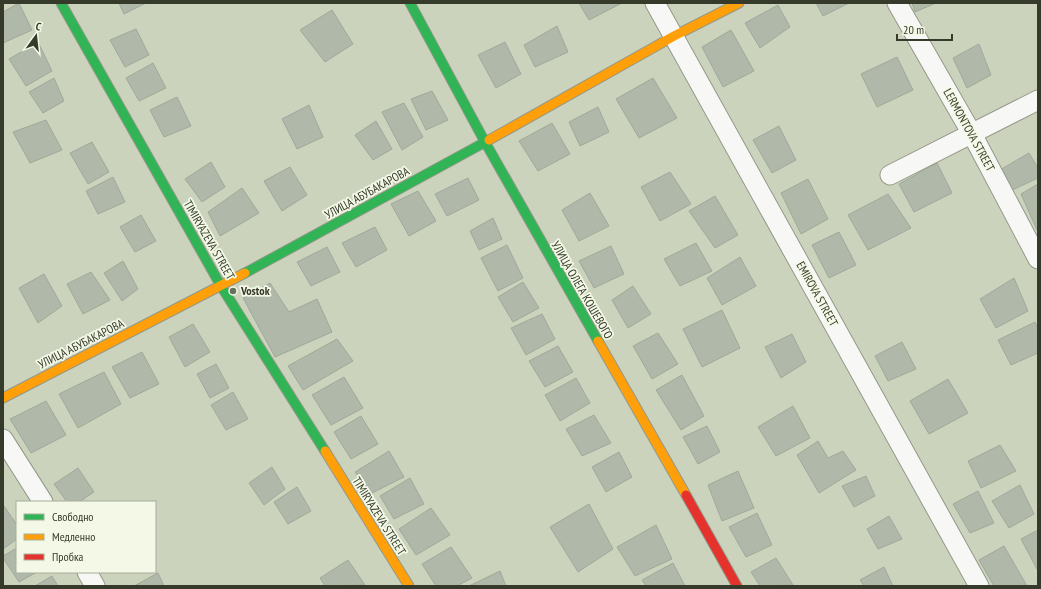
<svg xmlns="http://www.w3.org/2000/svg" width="1041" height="589" font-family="'PT Sans Narrow',sans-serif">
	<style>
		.building { fill: #b0b9a9; stroke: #a0a899 }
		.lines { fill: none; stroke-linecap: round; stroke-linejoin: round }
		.street-casing { stroke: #939988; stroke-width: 21 }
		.fast-casing { stroke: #939988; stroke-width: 11 }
		.slow-casing { stroke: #939988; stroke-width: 11 }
		.jam-casing { stroke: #939988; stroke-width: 11 }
		.street { stroke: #f7f8f5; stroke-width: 19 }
		.fast { stroke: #30b455; stroke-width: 9 }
		.slow { stroke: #ff9f0a; stroke-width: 9 }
		.jam { stroke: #e5322d; stroke-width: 9 }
		.poi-dot { fill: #6a705e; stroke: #f3f9e6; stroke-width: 1.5 }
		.labels { text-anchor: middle; stroke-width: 3.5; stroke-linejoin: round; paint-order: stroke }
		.street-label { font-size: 12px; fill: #363a2b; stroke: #f3f9e6 }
		.poi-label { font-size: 12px; font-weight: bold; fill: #363a2b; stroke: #f3f9e6; text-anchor: start }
	</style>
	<rect width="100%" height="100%" fill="#ccd3bd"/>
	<path class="building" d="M19,3L32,30L3,43V12Z
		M119,3H146L124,14Z
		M579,3H622L589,20Z
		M816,3H849L823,16Z
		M912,3H936L915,12Z
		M778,5L790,27L760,48L745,23Z
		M332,10L353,44L325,62L300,30Z
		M557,26L568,52L535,67L524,45Z
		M136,29L149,55L125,67L110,40Z
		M731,30L754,71L723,87L702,47Z
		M38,42L52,71L26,86L9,59Z
		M505,42L521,74L496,88L478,55Z
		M979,44L991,75L967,88L953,58Z
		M897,57L913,90L877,107L861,74Z
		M153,63L166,88L139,101L126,78Z
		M54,78L64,101L43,113L29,92Z
		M653,78L677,118L639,138L616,99Z
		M432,91L448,120L426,130L411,99Z
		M177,97L191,126L164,137L150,110Z
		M404,103L423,137L402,150L382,112Z
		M309,105L323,137L297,149L282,119Z
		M598,107L609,132L580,146L569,122Z
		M46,120L62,150L30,163L13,132Z
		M376,121L392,149L373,160L355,135Z
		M552,123L570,154L538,171L519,141Z
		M779,126L796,160L772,173L753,140Z
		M92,142L109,172L88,184L70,153Z
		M1029,153L1038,168V178L1008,192L998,171Z
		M211,162L225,187L202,202L185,179Z
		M937,163L952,193L914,212L899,184Z
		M290,167L307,195L282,211L264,181Z
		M670,172L691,204L660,221L641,187Z
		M113,177L125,202L98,214L86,191Z
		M468,178L479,200L447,216L435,194Z
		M808,179L828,219L801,234L781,193Z
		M1038,184V230H1037L1021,194Z
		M242,188L259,213L220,236L208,212Z
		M418,191L436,221L409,236L391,204Z
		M590,193L609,226L579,241L562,210Z
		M888,194L911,228L868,250L848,215Z
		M715,196L738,235L715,248L689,211Z
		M141,215L156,241L135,252L120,227Z
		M493,218L502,239L479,250L470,231Z
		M375,227L387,250L356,267L342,243Z
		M839,232L856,265L829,278L812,245Z
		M696,243L712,271L680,286L664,259Z
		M507,245L523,278L498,291L481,258Z
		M611,246L624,274L594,288L579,261Z
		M327,247L340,272L311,286L297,262Z
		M740,257L756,286L722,305L707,278Z
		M123,261L138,289L122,301L104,273Z
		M91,272L110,300L83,314L67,284Z
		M44,274L62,306L38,323L19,288Z
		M1014,278L1028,311L996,328L980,299Z
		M523,282L539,308L513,322L498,297Z
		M270,283L289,312L317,299L332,332L275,357L243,298Z
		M633,286L651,314L628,328L612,300Z
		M722,310L740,348L702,367L683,329Z
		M542,314L555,339L526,355L511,328Z
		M1035,322L1038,329V353L1011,365L998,340Z
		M193,324L210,352L185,367L169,337Z
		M658,333L678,364L652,379L633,346Z
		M792,334L806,362L781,378L765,347Z
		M337,339L353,361L303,390L288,366Z
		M902,342L916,369L888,381L875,356Z
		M558,346L573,372L545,387L529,361Z
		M142,352L159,384L130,398L112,367Z
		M216,364L229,388L210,398L197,374Z
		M104,372L121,404L78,428L59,394Z
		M682,375L704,416L681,430L656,390Z
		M344,377L363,408L331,425L312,395Z
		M576,378L590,403L560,421L545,395Z
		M948,379L968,413L929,434L910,401Z
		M233,392L248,419L226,430L211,405Z
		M46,401L66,435L31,453L10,419Z
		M793,406L810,438L776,456L758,427Z
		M594,415L611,443L582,456L566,429Z
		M361,416L378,444L351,459L334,432Z
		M707,426L720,452L698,464L683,437Z
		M818,441L828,458L843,451L856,470L819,493L797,455Z
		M1000,445L1016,471L981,488L968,461Z
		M389,451L404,477L370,494L355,472Z
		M619,452L632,477L606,492L592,467Z
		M272,467L285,489L264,505L249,483Z
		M78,468L94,492L79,502H67L54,484Z
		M738,471L754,508L722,521L708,485Z
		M866,476L875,496L854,507L842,486Z
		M410,478L424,504L394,519L380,496Z
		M1020,485L1034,514L1009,528L992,501Z
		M297,487L311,511L288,524L274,502Z
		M978,491L994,523L970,533L953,504Z
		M589,504L613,549L578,572L550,527Z
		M4,506L17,525V539L3,549V507Z
		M431,508L450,535L416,555L399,529Z
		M757,513L772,545L746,557L729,527Z
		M889,516L902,539L878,549L867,529Z
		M656,525L672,559L635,576L617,547Z
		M1038,530V571L1021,539Z
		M1004,546L1027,586H994L979,560Z
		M451,547L472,578L457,586H436L422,564Z
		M17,548V572H37L19,582L3,558V556Z
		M776,558L793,585L760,586L751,572Z
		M348,560L365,585L325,586L320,578Z
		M673,563L685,586H646L642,580Z
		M884,567L893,586H864L860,580Z
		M500,571L506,586H469Z
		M158,573L164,586H134Z
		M52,576L58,586H35Z"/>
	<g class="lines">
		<defs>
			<path id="street" d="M655,3L979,586
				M897,3L972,134L1038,259
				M890,175L1038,100
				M3,439L43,502
				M87,572L95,586"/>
			<path id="fast" d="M61,3L221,286L325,451
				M410,3L485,142L598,341
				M245,273L489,140"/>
			<path id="slow" d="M489,140L674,36L739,3
				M598,341L686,495
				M3,398L245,273
				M325,451L409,586"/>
			<path id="jam" d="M686,495L737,586"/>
		</defs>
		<use href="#street" class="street-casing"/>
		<use href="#fast" class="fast-casing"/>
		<use href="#slow" class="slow-casing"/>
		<use href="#jam" class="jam-casing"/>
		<use href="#street" class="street"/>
		<use href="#fast" class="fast"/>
		<use href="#slow" class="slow"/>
		<use href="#jam" class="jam"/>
	</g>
	<circle class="poi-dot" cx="233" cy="291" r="4"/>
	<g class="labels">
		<g class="street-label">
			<text transform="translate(969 130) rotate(61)" y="4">LERMONTOVA STREET</text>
			<text transform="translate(367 193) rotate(-29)" y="4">УЛИЦА АБУБАКАРОВА</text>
			<text transform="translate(209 240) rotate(60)" y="4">TIMIRYAZEVA STREET</text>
			<text transform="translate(582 290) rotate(60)" y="4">УЛИЦА ОЛЕГА КОШЕВОГО</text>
			<text transform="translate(817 294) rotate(61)" y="4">EMIROVA STREET</text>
			<text transform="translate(81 344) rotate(-27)" y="4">УЛИЦА АБУБАКАРОВА</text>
			<text transform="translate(379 516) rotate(58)" y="4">TIMIRYAZEVA STREET</text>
		</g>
		<g class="poi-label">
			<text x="241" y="295">Vostok</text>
		</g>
	</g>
	<rect width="1041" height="589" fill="none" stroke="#363a2b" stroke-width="8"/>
	<rect x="16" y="501" width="140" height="72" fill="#f3f9e6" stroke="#a7ad9b"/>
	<rect x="24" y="514" width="20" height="6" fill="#30b455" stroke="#a7ad9b"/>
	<text x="52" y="521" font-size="12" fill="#363a2b">Свободно</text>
	<rect x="24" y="534" width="20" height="6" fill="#ff9f0a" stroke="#a7ad9b"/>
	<text x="52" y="541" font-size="12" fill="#363a2b">Медленно</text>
	<rect x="24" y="554" width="20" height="6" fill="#e5322d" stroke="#a7ad9b"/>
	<text x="52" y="561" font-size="12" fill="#363a2b">Пробка</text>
	<g transform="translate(36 36) rotate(15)" stroke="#f3f9e6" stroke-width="3" paint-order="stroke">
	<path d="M0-3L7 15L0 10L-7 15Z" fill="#363a2b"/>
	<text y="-6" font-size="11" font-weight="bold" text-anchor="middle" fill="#363a2b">С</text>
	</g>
	<path d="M897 34v6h55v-6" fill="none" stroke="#363a2b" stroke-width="2"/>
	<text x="903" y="34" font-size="12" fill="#363a2b" stroke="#f3f9e6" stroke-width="3" paint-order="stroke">20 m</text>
</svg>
